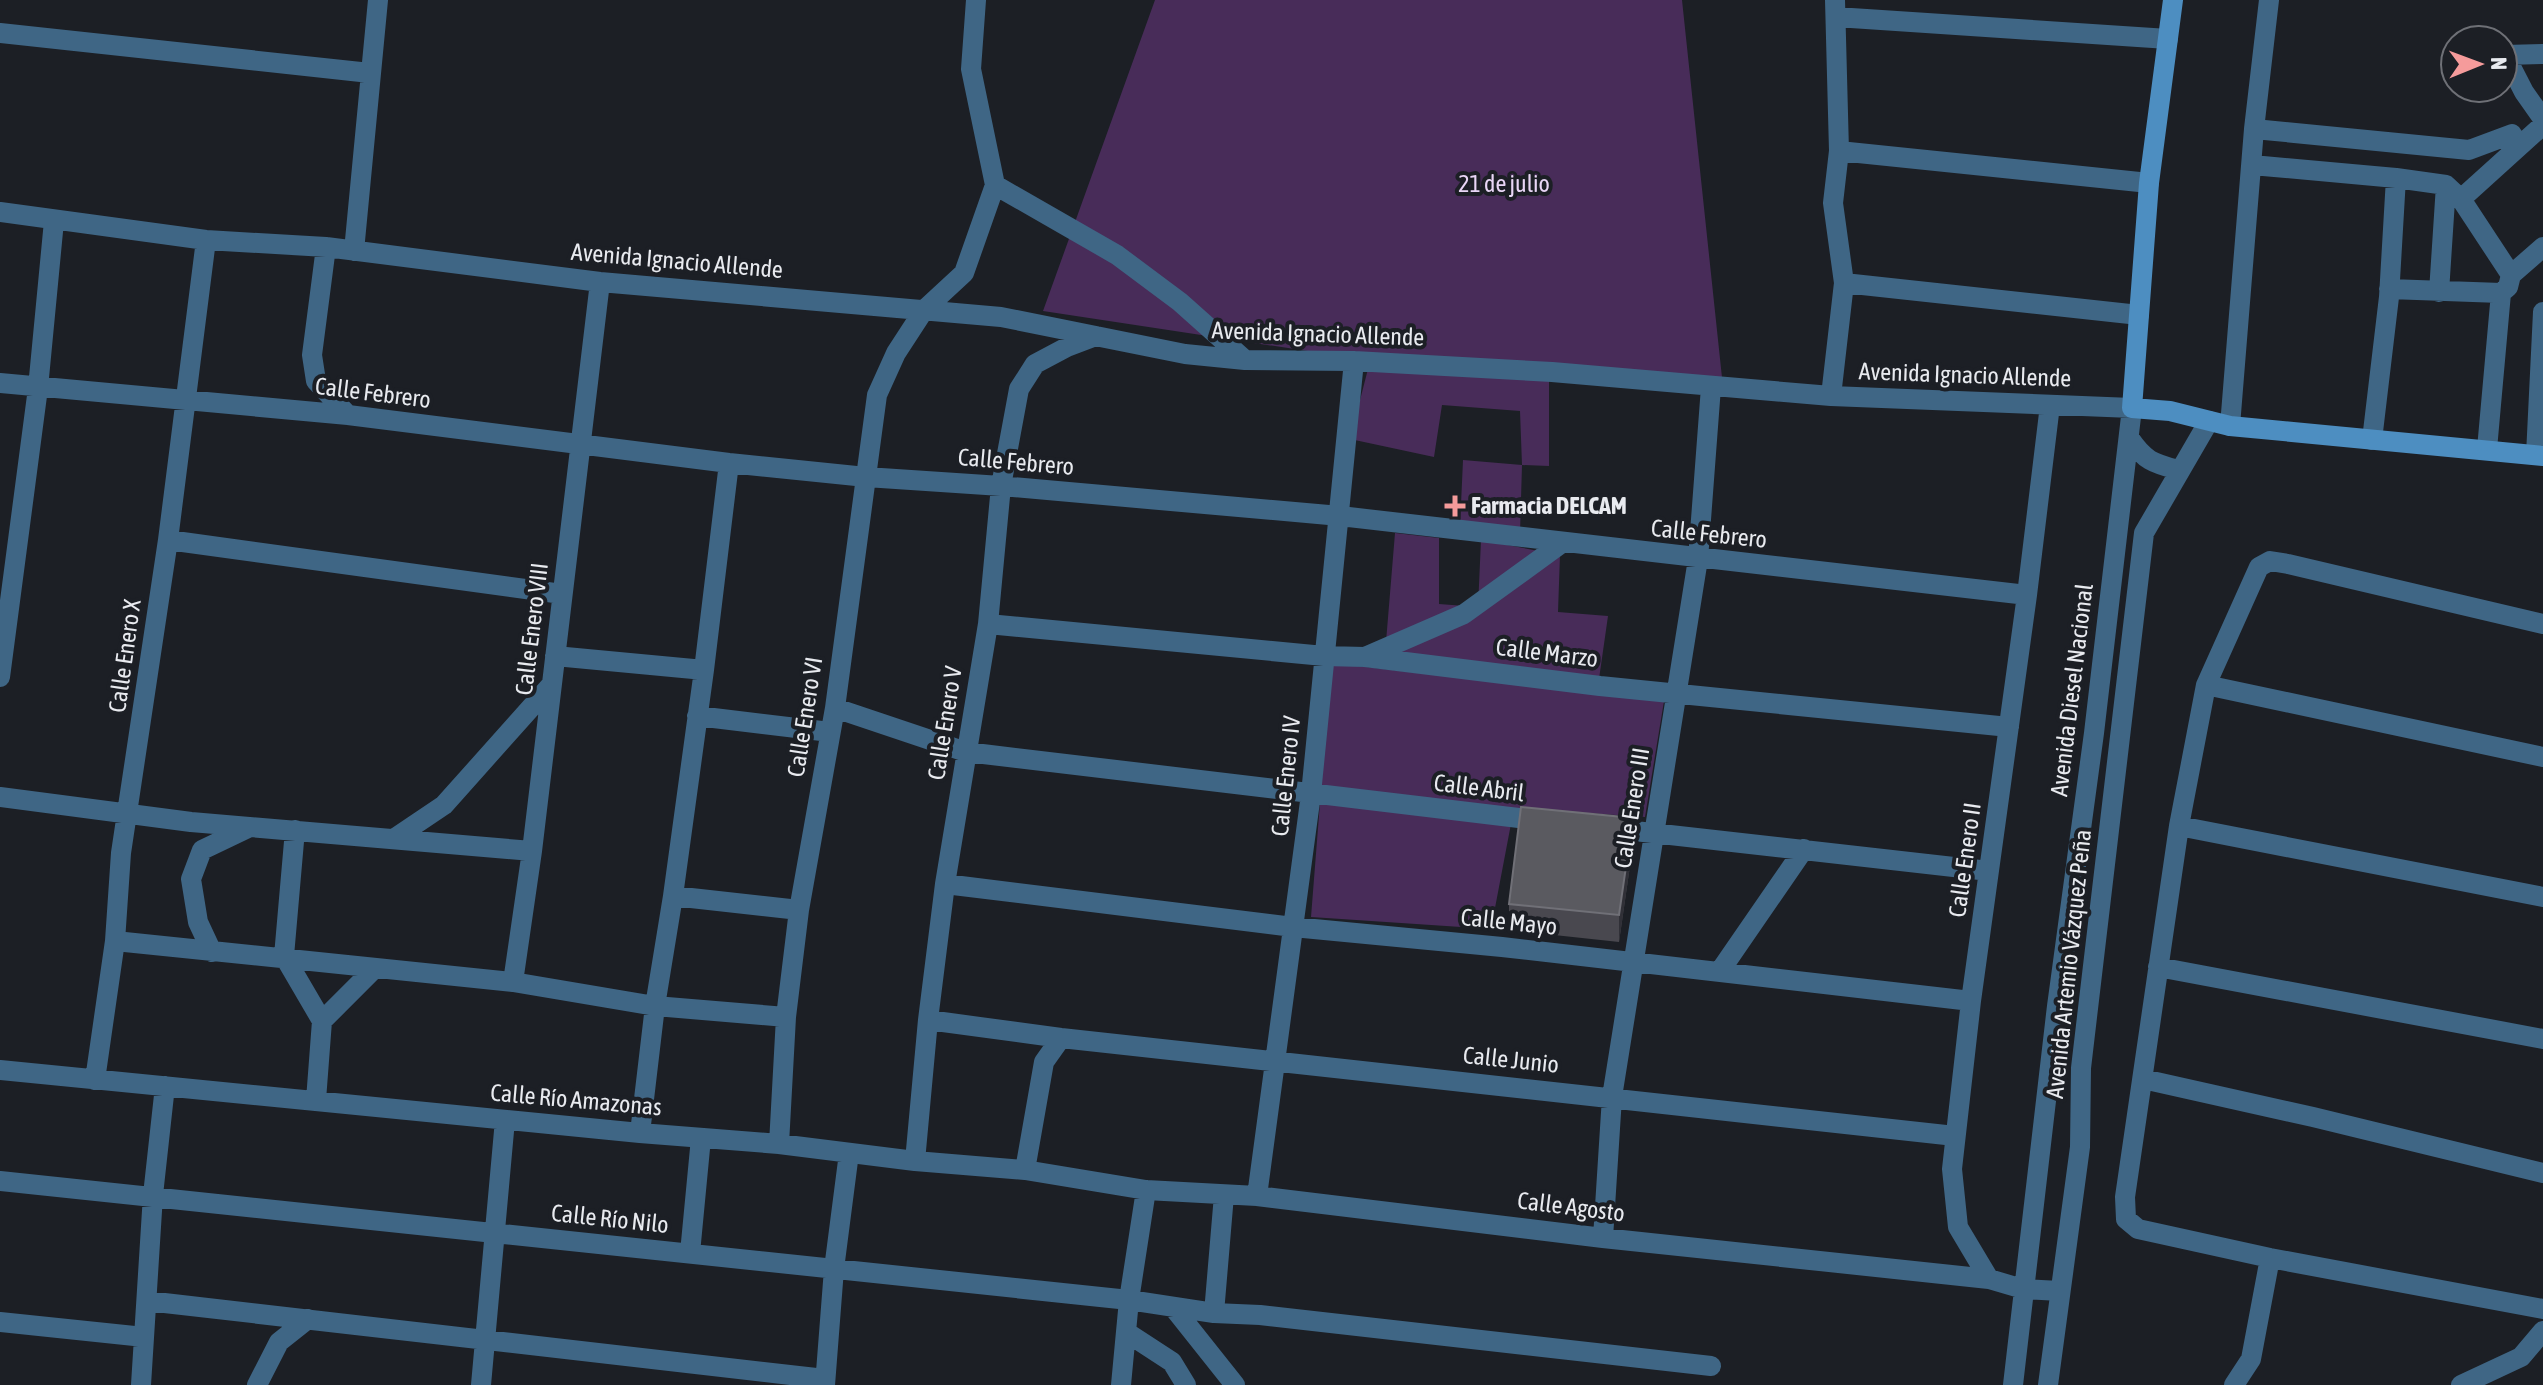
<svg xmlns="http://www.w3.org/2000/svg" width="2543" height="1385" font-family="'Asap Condensed',sans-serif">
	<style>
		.green { fill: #482c59 }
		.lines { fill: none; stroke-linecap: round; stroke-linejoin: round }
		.street { stroke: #3f6685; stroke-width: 20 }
		.secondary { stroke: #4d8ec1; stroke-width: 20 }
		.wall { fill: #49484f }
		.shaded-wall { fill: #303037 }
		.building { fill: #5a5a60; stroke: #707077; stroke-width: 2 }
		.poi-dot { fill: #f59b9b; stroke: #1c1f25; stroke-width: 3 }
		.labels { text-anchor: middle; stroke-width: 8; stroke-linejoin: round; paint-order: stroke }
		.park-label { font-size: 24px; fill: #e9d6f6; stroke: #1c1f25 }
		.street-label { font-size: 24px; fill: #e8eaef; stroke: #1c1f25 }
		.poi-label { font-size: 24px; font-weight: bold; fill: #e8eaef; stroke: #1c1f25; text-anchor: start }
	</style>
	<rect width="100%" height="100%" fill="#1c1f25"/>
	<path class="green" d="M1155,0H1682L1723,387L1367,360L1043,311Z
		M1368,369L1549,380V466L1522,465L1520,533L1460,527L1463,460L1522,465L1520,411L1442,405L1434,457L1350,439Z
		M1395,533L1439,538V604L1478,607L1481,540L1560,555L1558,612L1608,616L1599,679L1385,654Z
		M1331,663L1664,701L1645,817L1514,808L1491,929L1311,917Z"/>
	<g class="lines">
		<path class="street" d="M1836,17L2168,39
			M0,33L370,73
			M2543,54L2505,55L2524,92L2543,119
			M2254,129L2469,150L2512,134
			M1839,151L2149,183
			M2252,165L2396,178L2446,185
			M995,185L1117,255L1180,302L1245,360
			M2461,199L2543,125
			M0,212L206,240L326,247L600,282L1001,317L1185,354L1245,360L1354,361L1552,372L1831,396L2132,408L2094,733L2057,1006L2013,1385
			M326,247L312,355L316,381L348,415
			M354,251L378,0
			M2511,275L2543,247
			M1844,283L2139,315
			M2389,289L2501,293L2508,287L2511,275L2461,199L2446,185
			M2439,292L2446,185
			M0,383L348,415L729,463L866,477L1001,486L1340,516L2027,595
			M1831,396L1844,283L1833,203L1839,151L1835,0
			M2050,405L2027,595L1971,1001L1952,1169L1958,1227L1989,1279L2023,1289L2060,1291
			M2230,426L2254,129L2269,0
			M2130,439C2145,461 2153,463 2178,470
			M2372,440L2389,297L2396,178
			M2487,449L2501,293
			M2536,455L2543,312
			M168,540L562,594
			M988,624L1324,656L1365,657L1600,686L2009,727
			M2543,624L2288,564L2270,561L2259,567L2206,685L2179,826L2125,1197L2126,1219L2138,1229L2270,1258L2543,1309
			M555,656L704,670
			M1365,657L1464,614L1562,543
			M0,677L38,388L54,221
			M2206,685L2543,757
			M835,708L966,752L1544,821
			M697,716L830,732
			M0,797L191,822L532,851
			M2179,826L2543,897
			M1608,828L1989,871
			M295,830L284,956L322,1021L316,1100
			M395,838L444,805L552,684
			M945,884L1293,927L1502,947L1971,1001
			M673,896L799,910
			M115,941L513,982L655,1006L786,1017
			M212,952L198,922L191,879L202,850L248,828
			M2158,967L2543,1039
			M1720,971L1804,849
			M513,982L532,851L600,282
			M928,1020L1061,1038L1955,1136
			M322,1021L375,968
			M0,1070L640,1133L779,1144L915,1161L1025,1170L1146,1190L1257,1196L1603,1238L1989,1279
			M2143,1079L2313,1117L2543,1173
			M95,1080L115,941L121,853L168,540L206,240
			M640,1133L655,1006L673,896L704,670L729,463
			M779,1144L786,1017L799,910L835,708L877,395L896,353L924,310L964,273L995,185L971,69L976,0
			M915,1161L928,1020L945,884L988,624L1001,486L1019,389L1035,364L1067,347L1096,336
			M1025,1170L1044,1062L1061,1038
			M0,1181L1129,1300L1214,1313L1260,1315L1711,1366
			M1257,1196L1311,794L1354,361
			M1603,1238L1612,1097L1698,559L1711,387
			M690,1253L701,1138
			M147,1301L825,1379
			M1173,1307L1235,1385
			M1214,1313L1224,1195
			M0,1322L144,1337
			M1126,1332L1172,1362L1186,1385
			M141,1385L153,1195L165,1086
			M257,1385L279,1342L308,1319
			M481,1385L505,1120
			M825,1385L834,1269L849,1153
			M1121,1385L1129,1300L1146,1190
			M2048,1385L2080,1147L2081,1068L2144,533L2209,421
			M2234,1385L2251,1359L2270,1258
			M2461,1385L2521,1357L2543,1331"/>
		<path class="secondary" d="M2173,0L2149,183L2132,408L2170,411L2230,426L2543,456"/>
	</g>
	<path class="wall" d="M1633,845L1619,942L1509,930V904Z"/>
	<path class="shaded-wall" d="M1633,818V845L1619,942V915Z"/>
	<path class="building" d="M1521,807L1633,818L1619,915L1509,904Z"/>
	<path class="poi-dot" d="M1451 494h8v8h8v8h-8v8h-8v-8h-8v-8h8z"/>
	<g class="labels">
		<g class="park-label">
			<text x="1504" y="192">21 de julio</text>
		</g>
		<g class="street-label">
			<text transform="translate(677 261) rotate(5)" y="8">Avenida Ignacio Allende</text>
			<text transform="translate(1318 334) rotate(2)" y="8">Avenida Ignacio Allende</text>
			<text transform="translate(1965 375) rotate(2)" y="8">Avenida Ignacio Allende</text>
			<text transform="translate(373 393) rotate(7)" y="8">Calle Febrero</text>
			<text transform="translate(1016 462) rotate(5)" y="8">Calle Febrero</text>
			<text transform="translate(1709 534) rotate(6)" y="8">Calle Febrero</text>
			<text transform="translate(532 629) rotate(-83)" y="8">Calle Enero VIII</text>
			<text transform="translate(1547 653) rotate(7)" y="8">Calle Marzo</text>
			<text transform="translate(125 656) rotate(-82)" y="8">Calle Enero X</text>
			<text transform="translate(2072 690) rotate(-83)" y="8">Avenida Diesel Nacional</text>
			<text transform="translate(805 717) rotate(-81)" y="8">Calle Enero VI</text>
			<text transform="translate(945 723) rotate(-81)" y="8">Calle Enero V</text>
			<text transform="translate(1286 776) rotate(-84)" y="8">Calle Enero IV</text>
			<text transform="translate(1479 788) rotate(7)" y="8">Calle Abril</text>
			<text transform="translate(1632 808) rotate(-81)" y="8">Calle Enero III</text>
			<text transform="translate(1965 860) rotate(-82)" y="8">Calle Enero II</text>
			<text transform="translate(1509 922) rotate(6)" y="8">Calle Mayo</text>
			<text transform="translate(2069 964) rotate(-84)" y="8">Avenida Artemio Vázquez Peña</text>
			<text transform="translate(1511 1060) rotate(6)" y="8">Calle Junio</text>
			<text transform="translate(576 1100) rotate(5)" y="8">Calle Río Amazonas</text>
			<text transform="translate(1571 1207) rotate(7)" y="8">Calle Agosto</text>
			<text transform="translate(610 1219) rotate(6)" y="8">Calle Río Nilo</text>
		</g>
		<g class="poi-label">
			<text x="1471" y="514">Farmacia DELCAM</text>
		</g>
	</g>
	<g transform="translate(2479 64) rotate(89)"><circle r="38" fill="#1c1f25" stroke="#6e7076" stroke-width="2"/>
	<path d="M0-6L14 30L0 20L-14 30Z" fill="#f59b9b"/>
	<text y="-12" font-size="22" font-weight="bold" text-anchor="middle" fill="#e8eaef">N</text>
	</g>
</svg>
